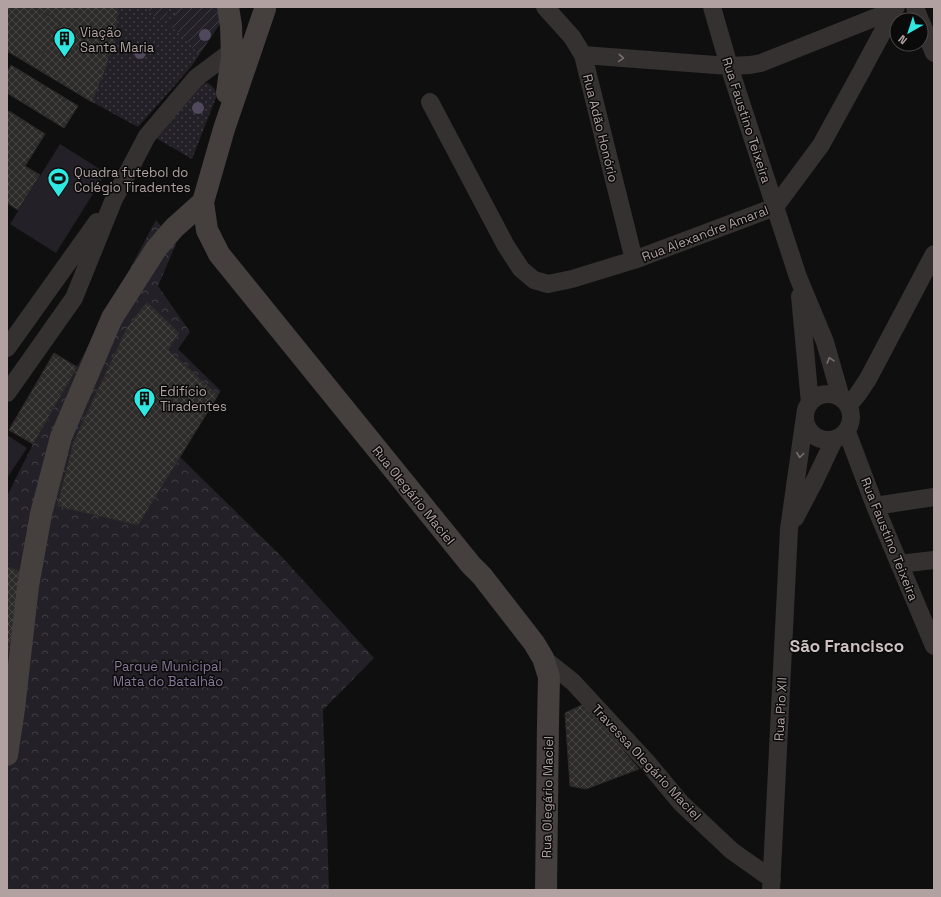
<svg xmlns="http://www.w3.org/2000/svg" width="941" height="897" font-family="'Space Grotesk',sans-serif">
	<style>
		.grass { fill: #232028 }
		.forest { fill: url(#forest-crowns) }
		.park { fill: url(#park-dots) }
		.garden { fill: url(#garden-furrows) }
		.building { fill: url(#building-cross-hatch); stroke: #2c2a29 }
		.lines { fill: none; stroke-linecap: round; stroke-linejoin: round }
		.street { stroke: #353130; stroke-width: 18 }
		.secondary { stroke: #453f3e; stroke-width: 22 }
		.tree { fill: #50495c }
		.oneway { stroke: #796f6e }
		.labels { text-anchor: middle; stroke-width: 3; stroke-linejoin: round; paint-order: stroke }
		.poi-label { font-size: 13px; fill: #b1a1a1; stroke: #0b0a0a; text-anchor: start }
		.street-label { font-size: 13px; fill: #b1a1a1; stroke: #0b0a0a }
		.park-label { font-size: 13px; fill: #85789b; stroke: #0b0a0a }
		.district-label { font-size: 17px; font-weight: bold; fill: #cdc2c1; stroke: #0b0a0a }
	</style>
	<defs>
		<pattern id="forest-crowns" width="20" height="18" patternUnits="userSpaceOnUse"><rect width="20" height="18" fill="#232028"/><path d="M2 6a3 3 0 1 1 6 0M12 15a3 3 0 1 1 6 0" fill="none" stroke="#413d44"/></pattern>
		<pattern id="park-dots" width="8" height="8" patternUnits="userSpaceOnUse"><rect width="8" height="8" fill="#232028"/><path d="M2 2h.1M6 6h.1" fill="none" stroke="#413d44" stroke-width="1.8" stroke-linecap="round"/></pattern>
		<pattern id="garden-furrows" width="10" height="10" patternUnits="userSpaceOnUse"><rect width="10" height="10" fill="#232028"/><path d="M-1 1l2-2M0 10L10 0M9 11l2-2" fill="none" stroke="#413d44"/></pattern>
		<pattern id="building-cross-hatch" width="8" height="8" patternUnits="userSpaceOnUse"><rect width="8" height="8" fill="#2c2b2a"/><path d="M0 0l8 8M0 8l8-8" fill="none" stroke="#484746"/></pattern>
	</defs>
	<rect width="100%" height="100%" fill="#100f0f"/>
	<path class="grass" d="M60,144L106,173L56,253L10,224Z
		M7,435L27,448L7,478Z"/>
	<path class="forest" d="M156,220L176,244L158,286L190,332L178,349L221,391L195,429L180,457L281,556L374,658L323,710L329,890H7V656L28,573L7,567V496L33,444L77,367Z"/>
	<path class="park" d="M118,7H218L221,22L191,67L138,127L92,102L106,67L116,31Z
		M200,83H208L214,88L217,95L192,159L156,138Z"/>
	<path class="garden" d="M144,7H170L163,23Z
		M179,7H218L221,22L199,55L180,33L169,26Z"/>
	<path class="building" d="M7,7H34L61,23L35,67L7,51Z
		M7,7H118L116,31L106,67L92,102L7,51Z
		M11,65L78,106L64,128L7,93V72Z
		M9,111L45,134L25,166L40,175L18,210L7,203V114Z
		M147,302L179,333L168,350L218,395L138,525L57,506L74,441L127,328Z
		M54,353L77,367L33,444L9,430Z
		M7,567L28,573L7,656Z
		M584,704L639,769L586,789L570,786L565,713Z"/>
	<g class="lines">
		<path class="street" d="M545,7L572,37L583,55L634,260
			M712,7L729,66L798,277L825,342L841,398
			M915,7L920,20
			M921,22L934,53
			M583,55L729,66L750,65L761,63L894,10
			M430,102L506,246L521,269L534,280L548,284L572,279L634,260L775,207L821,145L860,74L896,7
			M800,296L810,403
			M7,348L97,222
			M7,393L74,298L114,199L147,136L196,78L232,51L241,47
			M805 417a23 23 0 1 1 46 0a23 23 0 1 1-46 0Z
			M848,406L858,394L868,379L934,254
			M847,432L875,506L934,646
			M875,506L934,497
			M795,518L815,480L834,440
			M899,564L934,560
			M543,658L573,682L597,708L646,761L681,803L732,851L772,879
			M771,890L789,529L805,416"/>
		<path class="secondary" d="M265,9L224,129L203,202L207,230L219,254L471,565L482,576L534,643L543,658L549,677L548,724L546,890
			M227,93L232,56L231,26L228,7
			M7,755L14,709L28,586L41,514L61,437L112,318L156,249L174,228L203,202"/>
	</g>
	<g class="tree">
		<circle cx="205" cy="35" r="6"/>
		<circle cx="140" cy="53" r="6"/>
		<circle cx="198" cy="108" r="6"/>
	</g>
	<defs><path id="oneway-chevron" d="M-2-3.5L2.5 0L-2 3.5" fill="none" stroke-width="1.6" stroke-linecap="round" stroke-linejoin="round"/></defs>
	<g class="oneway">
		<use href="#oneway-chevron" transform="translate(621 58) rotate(4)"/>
		<use href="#oneway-chevron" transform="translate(830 360) rotate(-106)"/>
		<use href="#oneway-chevron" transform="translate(800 455) rotate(98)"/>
	</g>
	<defs>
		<symbol id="building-pin" viewBox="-11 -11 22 30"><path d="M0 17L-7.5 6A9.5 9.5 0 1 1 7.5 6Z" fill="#2fe8e1" stroke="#0b0a0a"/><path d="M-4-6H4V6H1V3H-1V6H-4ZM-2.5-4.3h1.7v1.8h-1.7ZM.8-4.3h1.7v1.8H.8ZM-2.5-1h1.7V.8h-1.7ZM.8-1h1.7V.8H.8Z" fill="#111"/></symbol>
		<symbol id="stadium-pin" viewBox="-11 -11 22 30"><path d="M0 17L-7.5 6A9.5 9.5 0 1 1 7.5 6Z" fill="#2fe8e1" stroke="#0b0a0a"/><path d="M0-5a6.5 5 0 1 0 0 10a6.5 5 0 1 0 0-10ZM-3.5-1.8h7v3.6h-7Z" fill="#111"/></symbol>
	</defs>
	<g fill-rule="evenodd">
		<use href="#building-pin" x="52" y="26" width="25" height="34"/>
		<use href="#stadium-pin" x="46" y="166" width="25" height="34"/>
		<use href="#building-pin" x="132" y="386" width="25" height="34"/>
	</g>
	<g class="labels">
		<g class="poi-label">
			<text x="80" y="37">Viação<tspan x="80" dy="15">Santa Maria</tspan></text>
			<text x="74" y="177">Quadra futebol do<tspan x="74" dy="15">Colégio Tiradentes</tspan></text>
			<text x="160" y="396">Edifício<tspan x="160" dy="15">Tiradentes</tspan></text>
		</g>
		<g class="street-label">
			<text transform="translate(747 120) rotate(72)" y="5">Rua Faustino Teixeira</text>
			<text transform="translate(601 128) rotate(76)" y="5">Rua Adão Honório</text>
			<text transform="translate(705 233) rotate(-21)" y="5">Rua Alexandre Amaral</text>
			<text transform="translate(414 495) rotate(51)" y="5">Rua Olegário Maciel</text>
			<text transform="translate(890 539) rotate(68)" y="5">Rua Faustino Teixeira</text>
			<text transform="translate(780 709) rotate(-87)" y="5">Rua Pio XII</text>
			<text transform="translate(647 762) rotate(47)" y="5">Travessa Olegário Maciel</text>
			<text transform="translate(547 797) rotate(-89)" y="5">Rua Olegário Maciel</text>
		</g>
		<g class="park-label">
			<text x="168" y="671">Parque Municipal<tspan x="168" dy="15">Mata do Batalhão</tspan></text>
		</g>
		<g class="district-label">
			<text x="847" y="652">São Francisco</text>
		</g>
	</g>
	<rect width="941" height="897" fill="none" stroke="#b1a1a1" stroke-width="16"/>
	<g transform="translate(909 32) rotate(219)"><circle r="19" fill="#0b0a0a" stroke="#4d4646"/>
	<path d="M0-3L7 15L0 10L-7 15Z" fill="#2fe8e1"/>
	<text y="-6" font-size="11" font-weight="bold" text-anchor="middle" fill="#b1a1a1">N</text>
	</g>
</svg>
